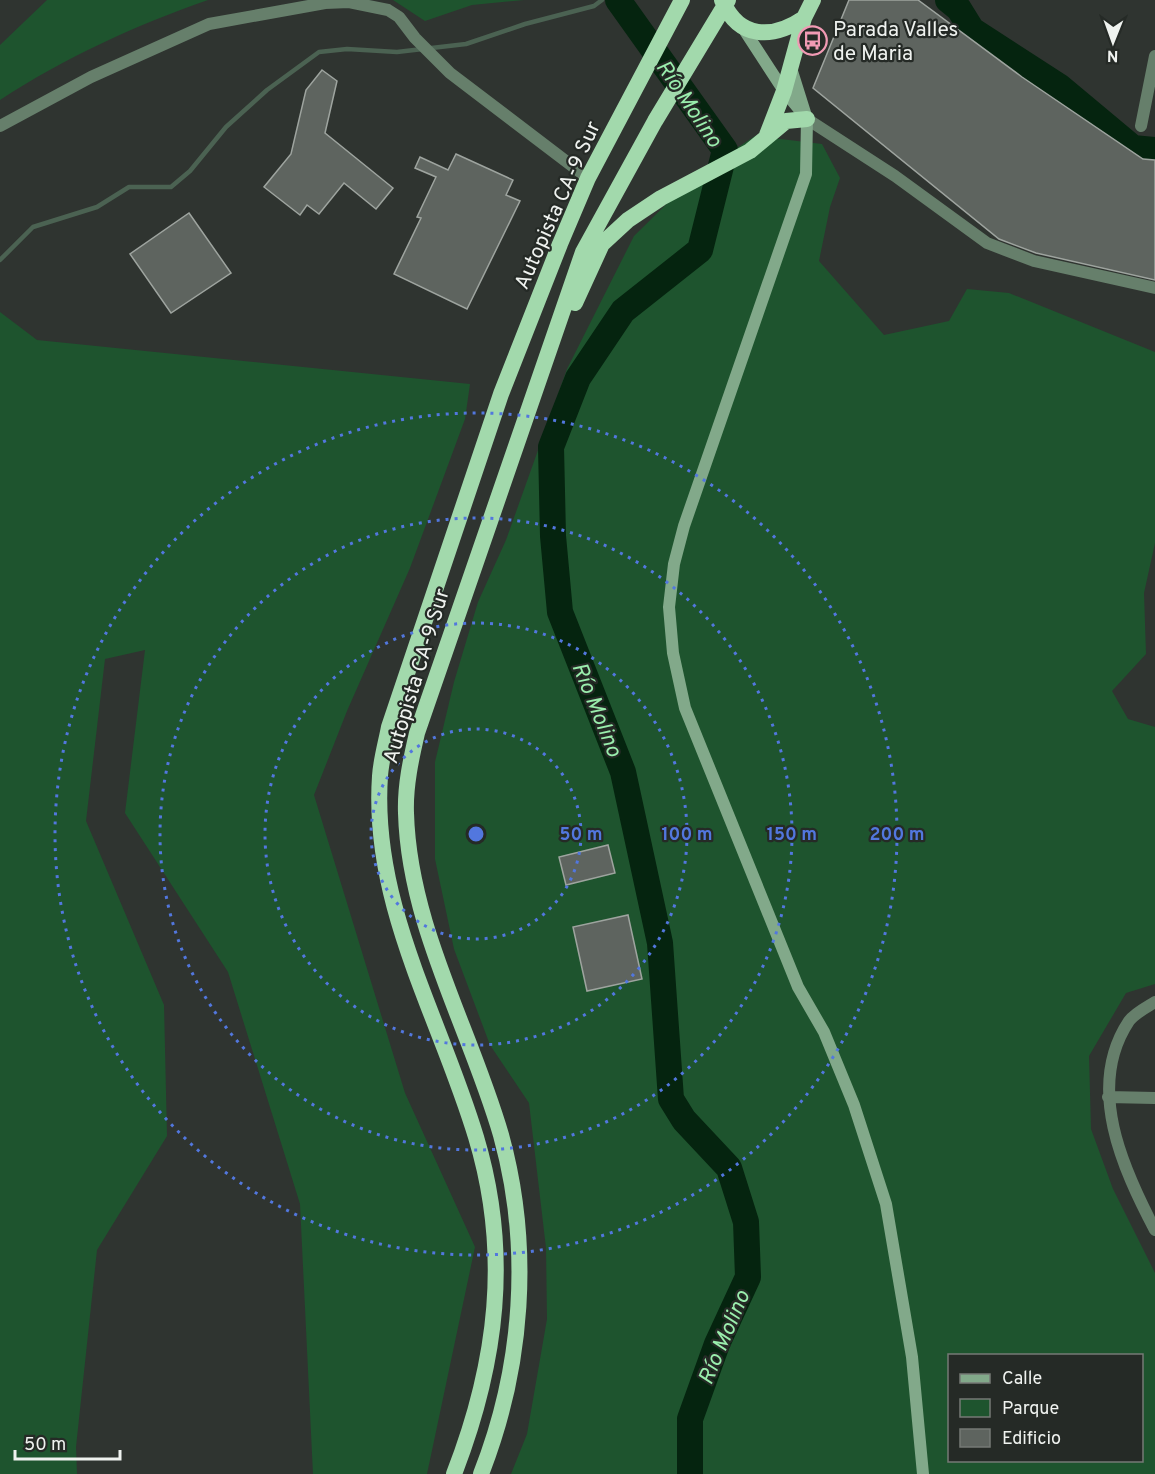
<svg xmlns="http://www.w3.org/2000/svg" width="1155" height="1474" font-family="Overpass,sans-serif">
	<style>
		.green { fill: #1e542e; fill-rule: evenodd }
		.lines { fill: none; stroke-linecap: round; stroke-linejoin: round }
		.stream { stroke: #4b6252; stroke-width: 4.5 }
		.river { stroke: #05240f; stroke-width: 26 }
		.building { fill: #5e645f; stroke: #9ea49f; stroke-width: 1.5 }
		.minor { stroke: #667f6b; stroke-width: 12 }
		.tertiary { stroke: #667f6b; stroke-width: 12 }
		.secondary { stroke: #82a98a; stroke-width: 12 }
		.trunk { stroke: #a2d9ac; stroke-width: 16 }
		.ring { fill: none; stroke: #5277de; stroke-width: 3; stroke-dasharray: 3 6 }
		.labels { text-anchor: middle; stroke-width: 4.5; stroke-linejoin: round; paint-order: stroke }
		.poi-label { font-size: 21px; fill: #eff2ef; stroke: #252a26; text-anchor: start }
		.street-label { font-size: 21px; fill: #eff2ef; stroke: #252a26 }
		.water-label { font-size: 22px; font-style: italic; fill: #9aeead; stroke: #252a26 }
		.centre { fill: #5277de; stroke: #252a26; stroke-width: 3 }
		.ring-label { font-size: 18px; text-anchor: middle; font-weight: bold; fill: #5277de; stroke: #252a26; stroke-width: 4.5; stroke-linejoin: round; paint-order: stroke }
	</style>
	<rect width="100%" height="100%" fill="#2f3430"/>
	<path class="green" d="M47,0H208C136,25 64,58 0,100V45Z
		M393,0H524L472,5L425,21Z
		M755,136L822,144L840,178L830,207L819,261L884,335L949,321L967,289L1009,293L1155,352V543L1144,593L1146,654L1112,691L1128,719L1155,727V984L1126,993L1089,1056L1091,1129L1113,1189L1155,1273V1474H511L527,1434L547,1319L546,1248L529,1103L490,1045L454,949L435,859V762L454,682L478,602L506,540L567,369L634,236L697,174ZM950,1356H1142V1460H950Z
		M0,312L37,340L470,384L465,419L410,568L347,711L314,795L405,1093L475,1247L427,1474H313L300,1204L228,972L125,813L145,650L105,659L86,821L164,1005L167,1136L97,1250L76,1447L77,1474H0Z"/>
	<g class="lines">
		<path class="stream" d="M0,260L33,227L97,207L129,187H171L190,171L226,127L267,90L319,52L347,49L397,52L466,44L525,24L594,6L602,0"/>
		<path class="river" d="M618,0L725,150L700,250L623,311L578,378L551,447L553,536L560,612L623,772L660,943L671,1099L684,1120L729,1168L746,1222L748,1277L717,1344L690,1419V1474
			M948,0L959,9L972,30L1060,87L1133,148L1155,150"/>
	</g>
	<path class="building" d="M849,0H918L1022,77L1143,159L1155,160V280L1036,253L999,239L813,88Z
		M322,70L337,81L325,133L393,188L376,209L344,183L319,214L307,205L300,215L264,187L291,154L306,90Z
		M456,154L513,180L506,195L520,201L467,309L394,274L421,218L417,217L436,177L415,168L420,157L448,170Z
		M189,213L231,273L171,313L130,254Z
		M608,845L615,873L566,885L559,857Z
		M628,915L642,979L587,991L573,927Z"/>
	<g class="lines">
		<path class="minor" d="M807,119L895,176L987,243L1034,261L1155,288
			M1141,126L1155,56
			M1155,1002C1147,1007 1135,1013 1129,1021C1085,1087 1123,1169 1155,1230
			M1108,1097L1155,1098"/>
		<path class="tertiary" d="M0,126L91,77L209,24L325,3L349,2L388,10L399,17L415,38L450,73L588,178"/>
		<path class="secondary" d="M741,25L784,91L803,114
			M791,68L807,119L806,174L684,526L674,564L669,607L673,653L685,708L798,987L824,1032L854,1105L886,1204L912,1357L923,1474"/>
		<path class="trunk" d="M722,0C739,40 773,39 804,18
			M767,135L784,91L804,18L813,0
			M575,303L602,244L628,220L661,198L750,151L786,121L807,119
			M454,1474C497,1363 511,1253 476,1137C440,1017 371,905 380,776C381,760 386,743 389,727L501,394L560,244L588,178L682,0
			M481,1474C523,1367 532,1247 501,1135C470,1028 409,926 406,813C405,786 411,759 417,733L583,252L655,121L728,0"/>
	</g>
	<g class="ring">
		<circle cx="476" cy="834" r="105"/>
		<circle cx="476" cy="834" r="211"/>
		<circle cx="476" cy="834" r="316"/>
		<circle cx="476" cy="834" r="421"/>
	</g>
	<defs>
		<symbol id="bus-ring" viewBox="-11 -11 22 22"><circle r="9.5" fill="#252a26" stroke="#f19ab4" stroke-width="1.5"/><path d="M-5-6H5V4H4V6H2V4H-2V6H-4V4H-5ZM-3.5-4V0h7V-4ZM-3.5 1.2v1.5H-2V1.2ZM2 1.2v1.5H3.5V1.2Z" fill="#f19ab4"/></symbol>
	</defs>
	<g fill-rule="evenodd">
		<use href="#bus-ring" x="796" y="24" width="33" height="33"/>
	</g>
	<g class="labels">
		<g class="poi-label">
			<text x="833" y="36">Parada Valles<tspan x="833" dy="24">de Maria</tspan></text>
		</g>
		<g class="street-label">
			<text transform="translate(557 205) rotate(-66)" y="7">Autopista CA-9 Sur</text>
			<text transform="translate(416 676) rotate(-73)" y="7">Autopista CA-9 Sur</text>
		</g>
		<g class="water-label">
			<text transform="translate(690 103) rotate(56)" y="8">Río Molino</text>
			<text transform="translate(598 709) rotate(68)" y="8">Río Molino</text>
			<text transform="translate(723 1337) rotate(-67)" y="8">Río Molino</text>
		</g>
	</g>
	<circle cx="476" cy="834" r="9" class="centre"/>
	<g class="ring-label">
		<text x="581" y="840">50 m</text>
		<text x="687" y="840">100 m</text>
		<text x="792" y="840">150 m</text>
		<text x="897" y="840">200 m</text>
	</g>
	<rect x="948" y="1354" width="195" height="108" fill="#252a26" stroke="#767a76" stroke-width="1.5"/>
	<rect x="960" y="1374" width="30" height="9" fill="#82a98a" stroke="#767a76" stroke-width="1.5"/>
	<text x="1002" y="1384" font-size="18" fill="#eff2ef">Calle</text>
	<rect x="960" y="1399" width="30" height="18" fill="#1e542e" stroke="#767a76" stroke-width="1.5"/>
	<text x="1002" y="1414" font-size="18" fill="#eff2ef">Parque</text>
	<rect x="960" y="1429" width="30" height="18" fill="#5e645f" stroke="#767a76" stroke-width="1.5"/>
	<text x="1002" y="1444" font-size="18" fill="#eff2ef">Edificio</text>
	<g transform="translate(1113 42) rotate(181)" stroke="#252a26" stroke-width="4.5" paint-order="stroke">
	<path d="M0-4.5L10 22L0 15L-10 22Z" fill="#eff2ef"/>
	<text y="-9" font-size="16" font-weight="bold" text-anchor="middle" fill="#eff2ef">N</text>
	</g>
	<path d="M15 1450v9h105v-9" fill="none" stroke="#eff2ef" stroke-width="3"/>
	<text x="24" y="1450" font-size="18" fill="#eff2ef" stroke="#252a26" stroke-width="4.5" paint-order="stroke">50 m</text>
</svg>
